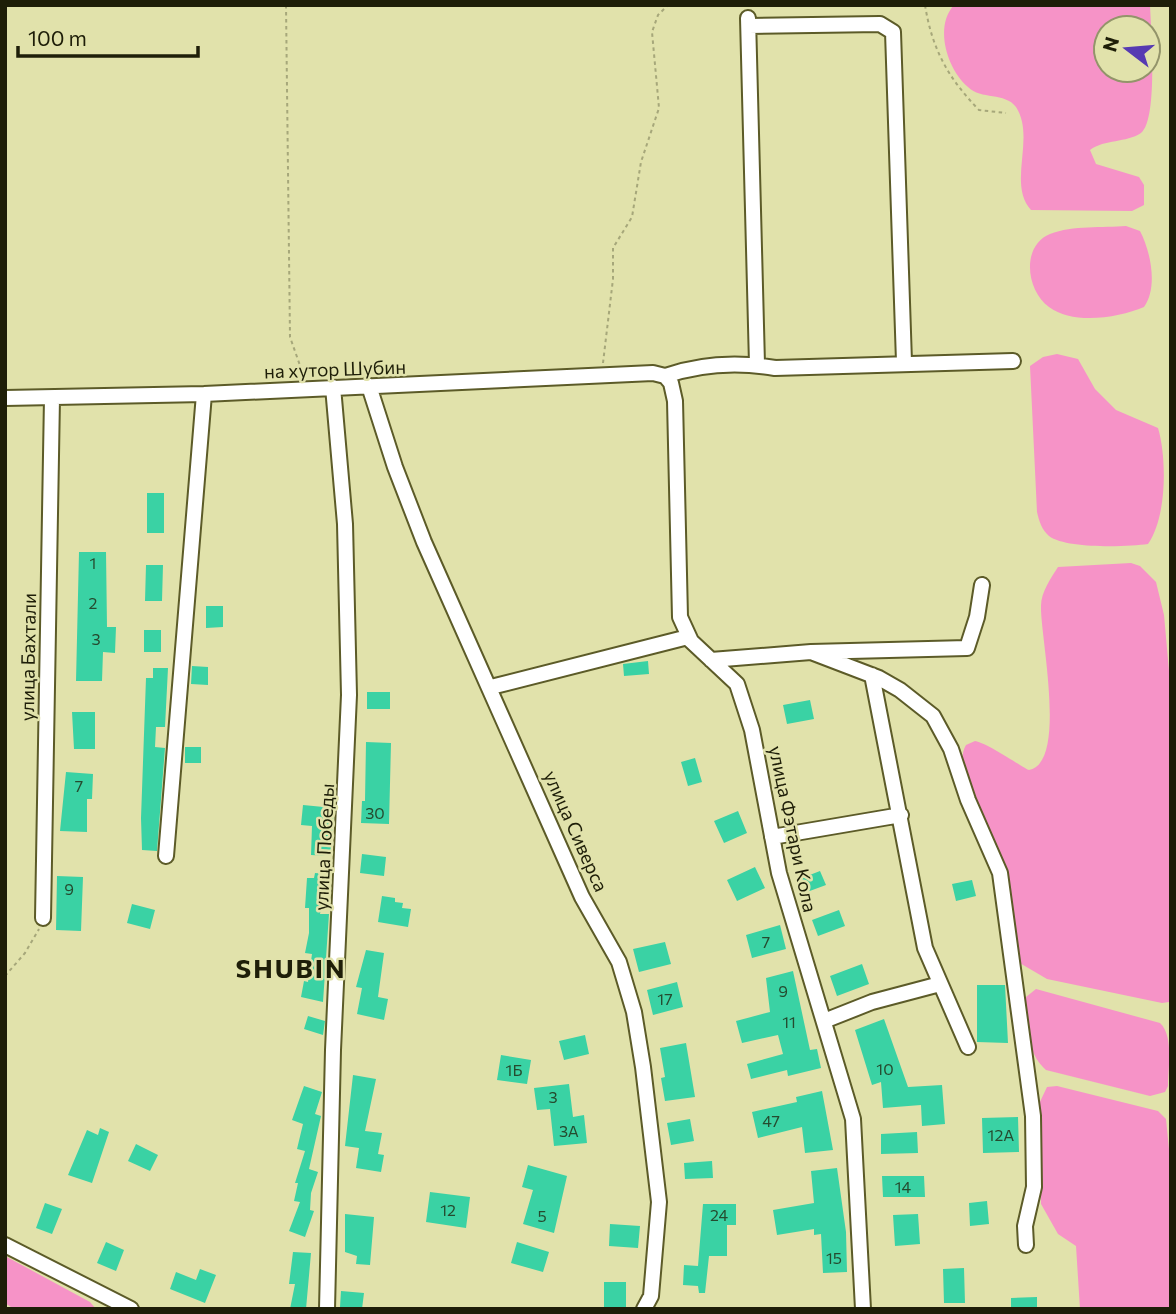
<svg xmlns="http://www.w3.org/2000/svg" width="1176" height="1314" font-family="Commissioner,sans-serif">
	<style>
		.green { fill: #f693c7; fill-rule: evenodd }
		.building { fill: #3ad2a4 }
		.lines { fill: none; stroke-linecap: round; stroke-linejoin: round }
		.minor-casing { stroke: #5c5b28; stroke-width: 18 }
		.path { stroke: #a6a77a; stroke-width: 2; stroke-dasharray: 3.5 3.5; stroke-linecap: butt }
		.minor { stroke: #fff; stroke-width: 14 }
		.labels { text-anchor: middle; stroke-width: 5; stroke-linejoin: round; paint-order: stroke }
		.number-label { font-size: 16px; fill: #254b2f }
		.street-label { font-size: 19px; fill: #1e1e08; stroke: #e1e2ab }
		.district-label { font-size: 26px; font-weight: bold; letter-spacing: 2px; fill: #1e1e08; stroke: #e1e2ab }
	</style>
	<rect width="100%" height="100%" fill="#e1e2ab"/>
	<path class="green" d="M954,5H1150C1151,29 1158,120 1141,133C1126,143 1105,139 1090,150L1096,164L1139,177L1144,185V205L1132,211L1031,210C1007,183 1036,138 1016,107C1005,92 981,100 968,87C947,69 934,27 954,5ZM1106,28H1148V70H1106Z
		M1126,226L1140,231C1151,252 1158,288 1144,307C1118,318 1073,325 1049,307C1026,290 1021,246 1050,234C1073,225 1103,228 1126,226Z
		M1057,354L1078,359L1095,389L1116,410L1158,428C1167,458 1167,517 1148,544C1127,547 1066,549 1049,536C1042,530 1039,521 1037,512L1030,366L1043,357Z
		M1131,563L1140,566L1156,582L1164,615L1170,682V997L1169,1002L1162,1003L1047,979L1018,962C1011,923 1013,882 997,845C987,822 951,770 966,745L975,741C990,744 1026,770 1029,770C1068,763 1040,635 1041,606C1041,592 1051,578 1058,567Z
		M1036,989L1160,1023C1174,1036 1168,1068 1168,1086L1165,1092L1150,1096L1046,1070C1026,1052 1026,1023 1026,997Z
		M1057,1086L1158,1111L1166,1119L1171,1169V1309H1080L1076,1246L1058,1234L1041,1204L1038,1106L1047,1087Z
		M5,1256L90,1302L96,1309H14L5,1303Z"/>
	<path class="building" d="M147,493H164V533H147Z
		M79,552H106L107,627H116L115,653L103,652L102,681H76Z
		M146,565H163L162,601H145Z
		M206,606H223V627L206,628Z
		M144,630H161V652H144Z
		M648,661L649,674L624,676L623,664Z
		M192,666L208,667V685L191,684Z
		M153,668H168L165,727H156L155,747L165,748L157,851L142,850L141,818L146,678H153Z
		M367,692H390V709H367Z
		M810,700L814,719L787,724L783,705Z
		M72,712H95V749H74Z
		M366,742L391,743L389,824L361,823L362,801H365Z
		M185,747H201V763H185Z
		M695,758L702,782L688,786L681,762Z
		M66,772L93,774L92,799H87V832L60,831Z
		M303,805L334,808L330,856L311,855L312,826L301,825Z
		M738,811L747,833L724,843L714,821Z
		M362,854L386,857L384,876L360,873Z
		M755,867L765,888L737,901L727,880Z
		M820,871L826,885L807,892L802,878Z
		M315,873L327,874L320,914H329L323,1002L301,997L304,981L308,982L312,954L305,953L309,933V908H305L307,878H314Z
		M57,876L83,877L81,931L56,930Z
		M972,880L976,896L956,901L952,884Z
		M382,896L395,898V902L403,903L402,908L411,909L408,927L378,922Z
		M132,904L155,910L150,929L127,923Z
		M839,910L845,926L818,936L812,920Z
		M780,925L786,949L752,958L746,935Z
		M665,942L671,964L639,972L633,949Z
		M366,950L384,953L378,997L388,999L384,1020L357,1014L362,988L356,987Z
		M862,964L869,984L837,996L830,976Z
		M793,971L810,1050L817,1049L821,1068L788,1076L787,1070L751,1079L747,1064L783,1054L778,1035L742,1043L736,1021L770,1012L766,978Z
		M677,982L683,1007L653,1015L647,990Z
		M977,985H1005L1008,1043L977,1042Z
		M308,1016L325,1021L323,1035L304,1029Z
		M884,1019L908,1087L942,1085L945,1124L922,1126L921,1105L883,1108L881,1082L872,1085L855,1030Z
		M585,1035L589,1054L564,1060L559,1041Z
		M686,1043L695,1097L665,1101L661,1078L665,1077L660,1048Z
		M501,1055L531,1060L527,1084L497,1080Z
		M353,1075L376,1079L365,1131L382,1133L378,1154L384,1155L381,1172L356,1168L359,1148L345,1146Z
		M569,1084L573,1117L584,1115L587,1143L554,1146L550,1109L537,1110L534,1088Z
		M304,1086L322,1092L315,1114L321,1116L309,1169L318,1172L311,1193L310,1210L314,1211L305,1237L289,1231L300,1202L294,1201L298,1183H295L305,1151L297,1149L303,1124L292,1120Z
		M822,1091L833,1150L805,1153L802,1127L758,1138L752,1112L797,1102L796,1097Z
		M1018,1117L1019,1152L983,1153L982,1118Z
		M690,1119L694,1141L671,1145L667,1123Z
		M100,1128L109,1132L92,1183L68,1175L87,1130L98,1135Z
		M917,1132L918,1153L881,1154V1134Z
		M136,1144L158,1155L150,1171L128,1161Z
		M712,1161L713,1178L685,1179L684,1163Z
		M528,1165L567,1176L554,1233L523,1224L533,1190L522,1187Z
		M837,1168L846,1232L847,1272L823,1273L821,1234L814,1235V1229L777,1235L773,1210L814,1203L811,1171Z
		M882,1176H924L925,1197H883Z
		M430,1192L470,1197L466,1228L426,1222Z
		M987,1201L989,1224L970,1226L969,1203Z
		M45,1203L62,1209L52,1234L36,1228Z
		M703,1204H736V1225H727V1256H709L705,1293H699L698,1286L683,1285L684,1265L698,1266Z
		M345,1214L374,1217L370,1265L356,1264L357,1256L345,1252Z
		M918,1214L920,1244L895,1246L893,1215Z
		M610,1224L640,1226L638,1248L609,1246Z
		M106,1242L124,1250L116,1271L97,1263Z
		M517,1242L549,1252L543,1272L511,1263Z
		M293,1252L311,1253L306,1309H290L295,1284H289Z
		M964,1268L965,1303H944L943,1269Z
		M200,1269L216,1275L205,1303L170,1289L176,1272L196,1280Z
		M604,1282H626V1309H604Z
		M341,1291L364,1293L362,1309L340,1307Z
		M1037,1297V1309H1011V1298Z"/>
	<g class="lines">
		<defs>
			<path id="minor" d="M748,18L757,364
				M749,26L880,24L893,32L904,362
				M665,376L671,383L675,401L680,617L691,641L737,684L752,730L779,873L853,1119L863,1309
				M665,376C700,364 739,362 775,368L1013,361
				M369,386L395,467L424,542L582,897L619,962L634,1012L643,1067L659,1202L651,1296L644,1309
				M5,398L204,394L653,373L665,376
				M811,652L879,678L900,690L933,716L951,749L968,800L1000,873L1033,1116L1034,1187L1025,1226L1026,1245
				M711,660L811,652L967,648L977,617L982,585
				M872,675L925,948L968,1047
				M491,687L688,637
				M772,837L901,815
				M166,856L204,394
				M43,918L52,398
				M824,1021L872,1002L940,984
				M5,1245L131,1309
				M327,1309L333,1050L349,695L345,524L333,387"/>
		</defs>
		<use href="#minor" class="minor-casing"/>
		<path class="path" d="M286,5L290,337L303,374
			M925,5C932,49 948,78 979,110L1006,113
			M603,363L613,279V248L632,217L641,162L659,108L652,32L658,15L668,5
			M5,976L25,953L39,929"/>
		<use href="#minor" class="minor"/>
	</g>
	<g class="labels">
		<g class="number-label">
			<text x="93" y="569">1</text>
			<text x="93" y="609">2</text>
			<text x="96" y="645">3</text>
			<text x="79" y="792">7</text>
			<text x="375" y="819">30</text>
			<text x="69" y="895">9</text>
			<text x="766" y="948">7</text>
			<text x="783" y="997">9</text>
			<text x="665" y="1005">17</text>
			<text x="789" y="1028">11</text>
			<text x="885" y="1075">10</text>
			<text x="514" y="1076">1Б</text>
			<text x="553" y="1103">3</text>
			<text x="771" y="1127">47</text>
			<text x="569" y="1137">3А</text>
			<text x="1001" y="1141">12А</text>
			<text x="903" y="1193">14</text>
			<text x="448" y="1216">12</text>
			<text x="719" y="1221">24</text>
			<text x="542" y="1222">5</text>
			<text x="834" y="1264">15</text>
		</g>
		<g class="street-label">
			<text transform="translate(335 369) rotate(-2)" y="7">на хутор Шубин</text>
			<text transform="translate(28 657) rotate(-89)" y="7">улица Бахтали</text>
			<text transform="translate(793 829) rotate(78)" y="7">улица Фэтари Кола</text>
			<text transform="translate(576 831) rotate(66)" y="7">улица Сиверса</text>
			<text transform="translate(324 847) rotate(-87)" y="7">улица Победы</text>
		</g>
		<g class="district-label">
			<text x="291" y="978">SHUBIN</text>
		</g>
	</g>
	<rect width="1176" height="1314" fill="none" stroke="#1e1e08" stroke-width="14"/>
	<g transform="translate(1127 49) rotate(286)"><circle r="33" fill="#e1e2ab" stroke="#93946a" stroke-width="2"/>
	<path d="M0-5L12 26L0 18L-12 26Z" fill="#563ab2"/>
	<text y="-10" font-size="19" font-weight="bold" text-anchor="middle" fill="#1e1e08">N</text>
	</g>
	<path d="M18 46v10h180v-10" fill="none" stroke="#1e1e08" stroke-width="3.5"/>
	<text x="28" y="46" font-size="21" fill="#1e1e08" stroke="#e1e2ab" stroke-width="5" paint-order="stroke">100 m</text>
</svg>
